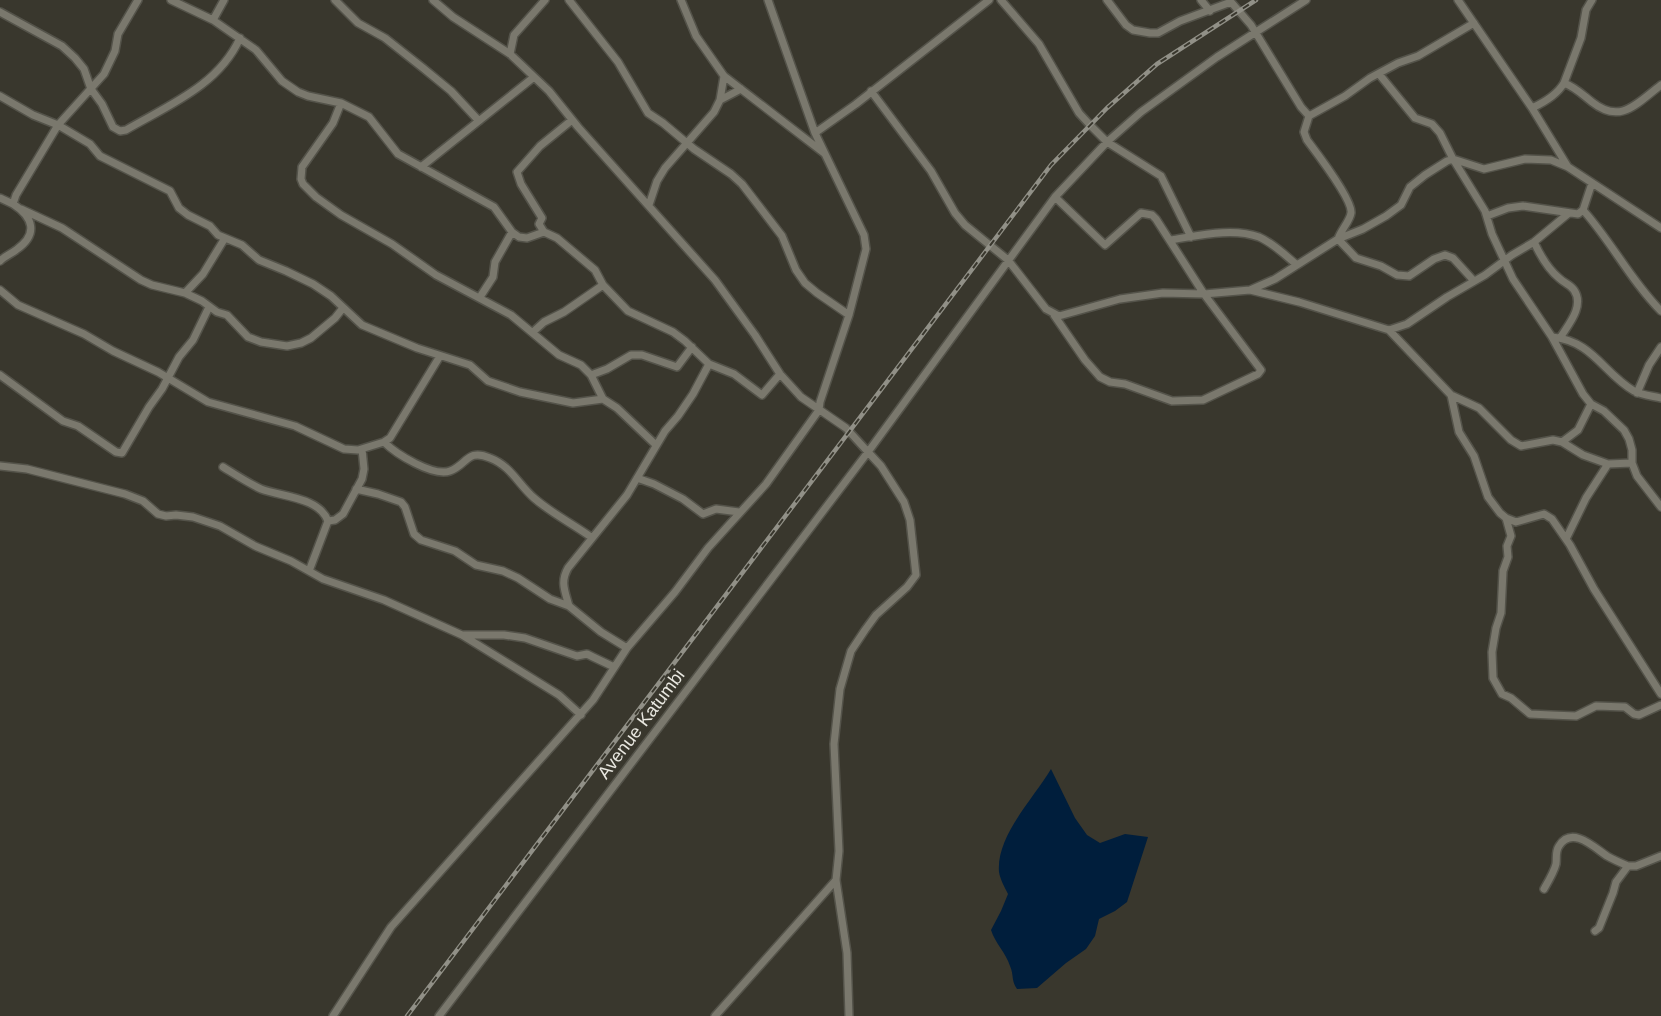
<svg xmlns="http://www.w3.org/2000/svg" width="1661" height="1016" font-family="Helvetica,sans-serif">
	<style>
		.water { fill: #001e3c }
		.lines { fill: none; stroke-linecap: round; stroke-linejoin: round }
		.minor-casing { stroke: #54534a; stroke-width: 10 }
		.minor { stroke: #7a786d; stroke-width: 7 }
		.rail-casing { stroke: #919087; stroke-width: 4.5 }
		.rail { stroke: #39372d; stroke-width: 2; stroke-dasharray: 7; stroke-linecap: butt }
		.labels { text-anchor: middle; stroke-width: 5; stroke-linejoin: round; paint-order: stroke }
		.street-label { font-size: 18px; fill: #e9e8e1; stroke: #39372d }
	</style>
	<rect width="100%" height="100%" fill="#39372d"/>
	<path class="water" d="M1051,769L1075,818L1087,835L1100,843L1125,834L1148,837L1127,902L1115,911L1099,919L1095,936L1086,949L1066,963L1037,988L1017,989C1011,981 1014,975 1010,966C1006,953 995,943 991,930L1001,911L1008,894C1005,888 1000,879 999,872C996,836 1034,798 1051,769Z"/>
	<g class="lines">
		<defs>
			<path id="minor" d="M171,0L213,20L256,50L282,81L298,92L308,96L341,103L369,117L398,154L494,207L512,232L519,237L527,238L544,232L557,238L595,270L603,285L628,311L673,332L685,341L709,364L734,374L762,395L780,374
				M335,0L358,23L385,38L423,68L451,91L479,121
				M433,0L453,17L510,54L549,91L578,127L715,280L755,335L780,374L801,397L846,428L868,452L439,1016
				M569,0L618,62L648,113L663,123L694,149L731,174L742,184L782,236L796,270L805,283L817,293L849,315
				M681,0L696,36L724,76L824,153
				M1001,0L1039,44L1079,113L1090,125L1107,142L1161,176L1191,237
				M1107,0L1126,25L1133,30L1150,33H1158L1180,21L1231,2L1251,25L1301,107L1309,116L1345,96L1370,78L1398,63L1418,56L1474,23
				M1201,0L1210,11
				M1458,0L1532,108L1568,167
				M0,12L62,46L75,58L84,69L91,89L102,104L113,127L120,131L126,130C169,105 219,85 240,38
				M213,20L224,0
				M510,54L514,35L545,0
				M1379,74L1415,118L1432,124L1440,133L1453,159L1485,211L1492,234L1513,279L1552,337L1583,394L1591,404L1604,411L1624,430L1629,439L1632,450V463L1637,476L1661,507
				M1564,83C1575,87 1583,95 1592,102C1621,125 1637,103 1661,85
				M871,91L931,171L955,213L965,225L1008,260L1046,309L1059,316L1120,299L1163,293L1204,294L1250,290L1275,279L1338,239L1363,229L1386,216L1401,205L1410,187L1425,175L1447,161L1453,159L1484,169L1525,159L1551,160L1568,167L1661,228
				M0,96L33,115L58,125L90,144L100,156L170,191L179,208L188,215L210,226L218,235L242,245L259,260L286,271L313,284L331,296L362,325L417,348L470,365L488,381L520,392L573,403L603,399L617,408L656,445
				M720,100L741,89
				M341,103L333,123L302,167L301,179L303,184L316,197L341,215L392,244L436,275L511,315L559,355L581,365L591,375L603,399
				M1532,108C1545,102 1557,95 1564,83L1581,38L1586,10L1592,0
				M1309,116L1304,132L1307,140C1316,152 1353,200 1351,213C1350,221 1341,230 1338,239L1356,258L1381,266L1397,275L1409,276L1434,259L1445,255L1453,258L1474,281
				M815,133L856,104L989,0
				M421,167L534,77
				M0,198L13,204
				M649,205L657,181L665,168L714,112L720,100L724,76
				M21,209L62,228L141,280L152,285L185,293L202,301L217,312L227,315L248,337L261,342L287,346L301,343L311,338L335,318L343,308
				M1583,210C1611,241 1631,281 1661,311
				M1487,216L1508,208L1523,206L1578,214L1583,210L1592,183
				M544,232L539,224L542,218L521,184L517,172L540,146L572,120
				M1170,240C1197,236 1232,227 1259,237C1273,243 1285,255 1297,265
				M1534,242C1540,255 1548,269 1559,278C1564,283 1570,284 1574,290C1585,306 1568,325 1560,338
				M0,261C5,256 11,254 16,250C39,234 33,217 13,204L16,195L58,125L104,74L115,51L118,34L138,0
				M0,290L18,305L84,334L113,351L158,372L208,402L295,426L344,449L358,450L384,442L390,438L440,356
				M1250,290L1299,302L1389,330L1451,395L1459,432L1474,456L1488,497L1500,513L1506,518L1516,522L1544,514L1552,519L1570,545L1594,589L1661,694
				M185,293L203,274L225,238
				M480,297L493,277L495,262L512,232
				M1054,315L1085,360L1100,377L1110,382L1125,384L1172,401L1203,400L1258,374L1261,370L1204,294L1156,219L1152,215L1141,213L1105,245L1055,197
				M1389,330L1407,324L1447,297L1485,275L1512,255L1534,242L1569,213
				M533,332L544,322L564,312L603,285
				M1552,337C1593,341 1603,373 1634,391C1641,395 1652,396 1661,398
				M0,375L63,421L78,426L116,452L122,453L149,407L162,389L179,357L193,340L209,307
				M591,375L607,369L631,355H642L677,367L692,347
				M1637,393L1649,365L1661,347
				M1451,395L1479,408L1511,440L1521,446L1553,440L1562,442L1583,455L1608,464L1632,463
				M384,442C396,454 433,477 450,471C467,465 467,448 490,458C511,466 518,484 534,498C551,513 573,524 591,537
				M1562,442L1578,430L1591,404
				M0,466L27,469L125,494L143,501L158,514L166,516L176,515L193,517L220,526L255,546L291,561L323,579L384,600L462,635L559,695L581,715
				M223,467C236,475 248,483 261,489C282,497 319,497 328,521L309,571
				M637,478L654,484L683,499L703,514L716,509L739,512
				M356,489L378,494L401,502L405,507L414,534L421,540L455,551L476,565L503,571L518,578L550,599L569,606L601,632L627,648
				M1506,518L1511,536L1507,546L1508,557L1503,571L1501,613L1496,628L1492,652L1493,678L1502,694L1511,698L1530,714L1551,715L1576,716L1596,706L1625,707L1634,714L1639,715L1661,705
				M328,521L335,520L343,514L362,479L364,469L362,449
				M1566,539L1586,498L1608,464
				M569,606C565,591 560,582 568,568L627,495L665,431L678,416L693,394L709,364
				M464,635H504L525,638L577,656L587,654L593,657L614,667
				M1544,889C1548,882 1554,872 1556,864C1557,857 1555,852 1559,846C1572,825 1595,848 1607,856C1614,860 1621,863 1628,866
				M1595,931L1599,928L1613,893L1616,882L1628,866H1636L1661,856
				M333,1016L391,927L593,700L627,648L675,592L708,548L766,484L819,410L820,402L849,315L866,249L864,235L815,133L768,0
				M715,1016L836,880
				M849,1016L847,953L836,880L839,851L834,744L840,689L851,651L865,630L876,615L907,587L916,575L910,520L904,502L881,466L868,452L1055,197L1107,142L1141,112L1217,57L1306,0"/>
		</defs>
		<use href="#minor" class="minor-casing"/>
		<use href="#minor" class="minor"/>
		<defs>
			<path id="rail" d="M407,1016L1051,165L1107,108L1157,64L1256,0"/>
		</defs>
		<use href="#rail" class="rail-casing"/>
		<use href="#rail" class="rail"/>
	</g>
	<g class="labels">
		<g class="street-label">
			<text transform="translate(641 724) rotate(-53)" y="6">Avenue Katumbi</text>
		</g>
	</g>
</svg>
